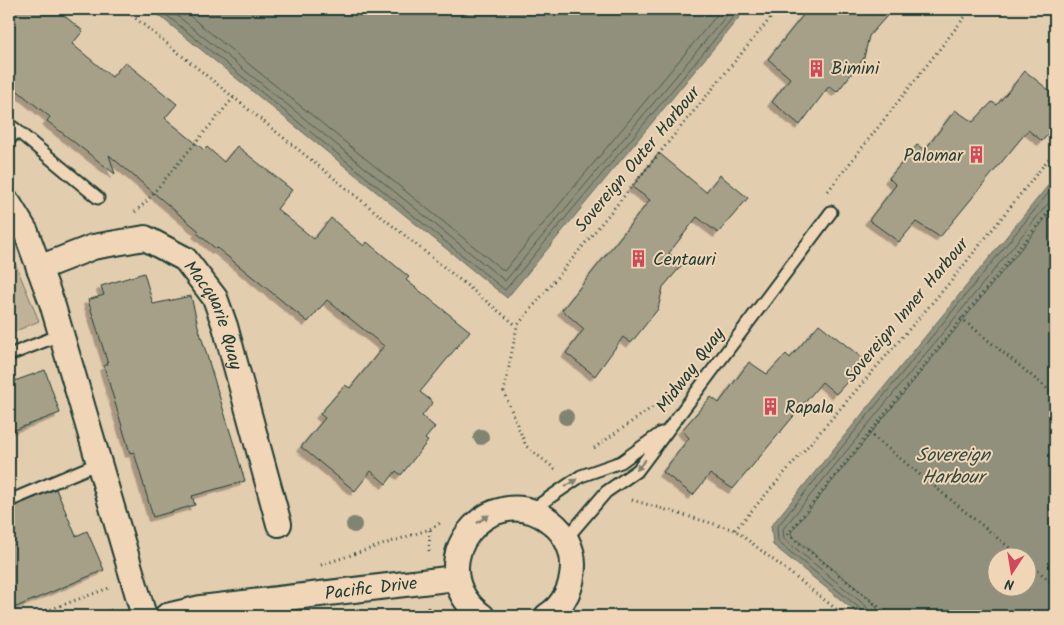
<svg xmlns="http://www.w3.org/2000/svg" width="1064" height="625" font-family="Kalam,sans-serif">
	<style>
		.green { fill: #bfb299; stroke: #6f7866 }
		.water { fill: #90907b; stroke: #636f5f; fill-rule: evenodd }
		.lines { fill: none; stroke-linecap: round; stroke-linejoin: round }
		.shore { stroke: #4c5e50; stroke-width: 1 }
		.building { fill: #a6a089; stroke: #1f3d34; filter: url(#shadow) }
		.service-casing { stroke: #1f3d34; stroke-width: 15 }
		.minor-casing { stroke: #1f3d34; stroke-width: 28 }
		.path { stroke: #1f3d34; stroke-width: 3; stroke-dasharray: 1 4; stroke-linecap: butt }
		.service { stroke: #f0d6b7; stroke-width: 11 }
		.minor { stroke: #f0d6b7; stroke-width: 24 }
		.tree { fill: #808471 }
		.oneway { fill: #7d826f }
		.labels { text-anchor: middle; stroke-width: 4; stroke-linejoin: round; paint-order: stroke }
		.poi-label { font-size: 18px; fill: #1f3d34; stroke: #f0d6b7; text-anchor: start }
		.street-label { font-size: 18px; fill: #1f3d34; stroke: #f0d6b7 }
		.water-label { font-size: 19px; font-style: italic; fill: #30493f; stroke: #f0d6b7 }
	</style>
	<defs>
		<filter id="shadow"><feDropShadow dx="-4.5" dy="4.5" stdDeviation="0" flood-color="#0004"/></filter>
	</defs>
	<rect width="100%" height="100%" fill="#e3cdaf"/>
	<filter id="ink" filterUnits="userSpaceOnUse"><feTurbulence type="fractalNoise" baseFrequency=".02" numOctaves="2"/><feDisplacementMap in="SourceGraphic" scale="10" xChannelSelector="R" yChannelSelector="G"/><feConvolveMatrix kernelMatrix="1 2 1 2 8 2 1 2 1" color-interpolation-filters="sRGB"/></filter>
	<g filter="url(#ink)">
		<path class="green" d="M9,249L39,321L9,334Z"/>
		<path class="water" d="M151,9H746L507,298Z
			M1055,177V616H861L773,545L771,526ZM996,558H1026V588H996Z"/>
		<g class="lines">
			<path class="shore" d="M159,9L505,290L740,9
				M169,9L505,281L732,9
				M181,9L504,271L722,9
				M864,616L862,610L778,542L777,527L1055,185
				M870,616L866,606L784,539L783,529L1055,195
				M878,616L877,608L871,600L792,536L791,532L1055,207"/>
		</g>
		<path class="building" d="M9,9H56L83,31L72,44L112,77L125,62L177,104L165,118L204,150L207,147L224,162L237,146L292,190L277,209L314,239L331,218L364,246L367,242L409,277L406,280L470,331L420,392L433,402L422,416L435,427L425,439L428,441L401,475L396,471L386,484L371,471L355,491L301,447L325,418L320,414L345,385L350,388L384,346L327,300L308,322L217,248L216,249L197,233L199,231L109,155L115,174L47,121L50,117L9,84Z
			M808,9H893L869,36L864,58L837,92L829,86L800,125L772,102L790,78L768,59Z
			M1025,71L1055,95V127L1042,141L1028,130L940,237L916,222L899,242L869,220L896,185L889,178L917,145L925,150L955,110L973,122L992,102L997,105Z
			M659,153L706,192L720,175L748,198L718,233L697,217L669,253L682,265L663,287L658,309L631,343L623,337L595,376L566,353L584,329L562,310L650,200L632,187Z
			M144,273L153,304L191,296L198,326L245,481L192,496L195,505L153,517L134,452L130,453L104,366L108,364L88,300L104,295L101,286Z
			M819,324L866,361L836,394L822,382L733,489L710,474L693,495L663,472L689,438L682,430L711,397L719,403L749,362L767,374L786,354L790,358Z
			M45,370L60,413L9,432V383Z
			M56,489L76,536L87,531L104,570L9,610V508Z"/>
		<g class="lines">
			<defs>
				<path id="service" d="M9,124L98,198
					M9,140L17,130
					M9,355L60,335
					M9,501L99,463
					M530,511L581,476L621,462L661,433
					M566,539L606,492L638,470L831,212"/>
				<g id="minor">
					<path d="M9,204L26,232L52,303L144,616"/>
					<path id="s1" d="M39,268L93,247L145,238L185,259L215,298L225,326L279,524"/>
					<path id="s2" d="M167,616L201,608L456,578"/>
					<path d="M482,616C416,567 489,474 551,522C564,532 573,548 573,565C573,585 565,605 547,616"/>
				</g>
			</defs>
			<use href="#service" class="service-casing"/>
			<use href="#minor" class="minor-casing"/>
			<path class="path" d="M124,9L517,326
				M828,191L971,9
				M135,212L145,203L234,97
				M961,318L1055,395
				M869,433L1022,558
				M594,448L663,400
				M555,469L526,446L504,392L517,326L778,9
				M632,500L735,530L845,616
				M735,530L951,281L1055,151
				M429,551L430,529
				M1026,561L1055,585
				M321,565L430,529L442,522
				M428,607V616
				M32,616L109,588
				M91,616L115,609
				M890,616L788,534L1055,204"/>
			<use href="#service" class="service"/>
			<use href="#minor" class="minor"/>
		</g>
		<g class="tree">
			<circle cx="566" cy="417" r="8"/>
			<circle cx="481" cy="437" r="8"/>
			<circle cx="354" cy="525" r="8"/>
		</g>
		<defs><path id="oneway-solid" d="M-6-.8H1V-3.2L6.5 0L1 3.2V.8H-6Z" transform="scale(1.25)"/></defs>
		<g class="oneway">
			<use href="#oneway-solid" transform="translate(641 465) rotate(130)"/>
			<use href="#oneway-solid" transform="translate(571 483) rotate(-34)"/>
			<use href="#oneway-solid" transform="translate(483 519) rotate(-33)"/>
		</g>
	</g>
	<defs>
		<symbol id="building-bare" viewBox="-9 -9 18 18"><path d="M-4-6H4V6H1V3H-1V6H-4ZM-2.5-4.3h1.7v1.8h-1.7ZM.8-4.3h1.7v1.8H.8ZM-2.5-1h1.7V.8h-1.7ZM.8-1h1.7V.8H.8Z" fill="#d1495b" stroke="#f0d6b7" stroke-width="2.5" paint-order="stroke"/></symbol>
	</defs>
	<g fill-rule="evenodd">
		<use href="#building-bare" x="804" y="56" width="25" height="25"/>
		<use href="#building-bare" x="964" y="142" width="25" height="25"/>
		<use href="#building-bare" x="626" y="246" width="25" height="25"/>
		<use href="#building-bare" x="758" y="394" width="25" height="25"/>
	</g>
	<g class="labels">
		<g class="poi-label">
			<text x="831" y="74">Bimini</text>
			<text x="963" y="161" text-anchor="end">Palomar</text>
			<text x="653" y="265">Centauri</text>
			<text x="785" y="413">Rapala</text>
		</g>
		<g class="street-label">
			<text transform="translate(637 159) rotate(-50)" y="6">Sovereign Outer Harbour</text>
			<text transform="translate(906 310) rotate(-50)" y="6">Sovereign Inner Harbour</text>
			<text dy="6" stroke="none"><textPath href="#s1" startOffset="220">Macquarie Quay</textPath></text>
			<text transform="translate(690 370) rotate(-53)" y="6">Midway Quay</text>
			<text dy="6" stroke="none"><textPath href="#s2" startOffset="206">Pacific Drive</textPath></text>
		</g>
		<g class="water-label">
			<text x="953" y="461">Sovereign<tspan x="953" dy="22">Harbour</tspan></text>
		</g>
	</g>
	<rect width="1064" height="625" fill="none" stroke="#f0d6b7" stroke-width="30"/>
	<rect x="15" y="15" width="1034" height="595" fill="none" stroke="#1f3d34" stroke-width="2" filter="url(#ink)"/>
	<g transform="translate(1012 572) rotate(192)"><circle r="24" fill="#f0d6b7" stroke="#9c9983"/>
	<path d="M0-4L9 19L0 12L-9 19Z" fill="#d1495b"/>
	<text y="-8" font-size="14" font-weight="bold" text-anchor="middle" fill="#1f3d34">N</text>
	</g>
</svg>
